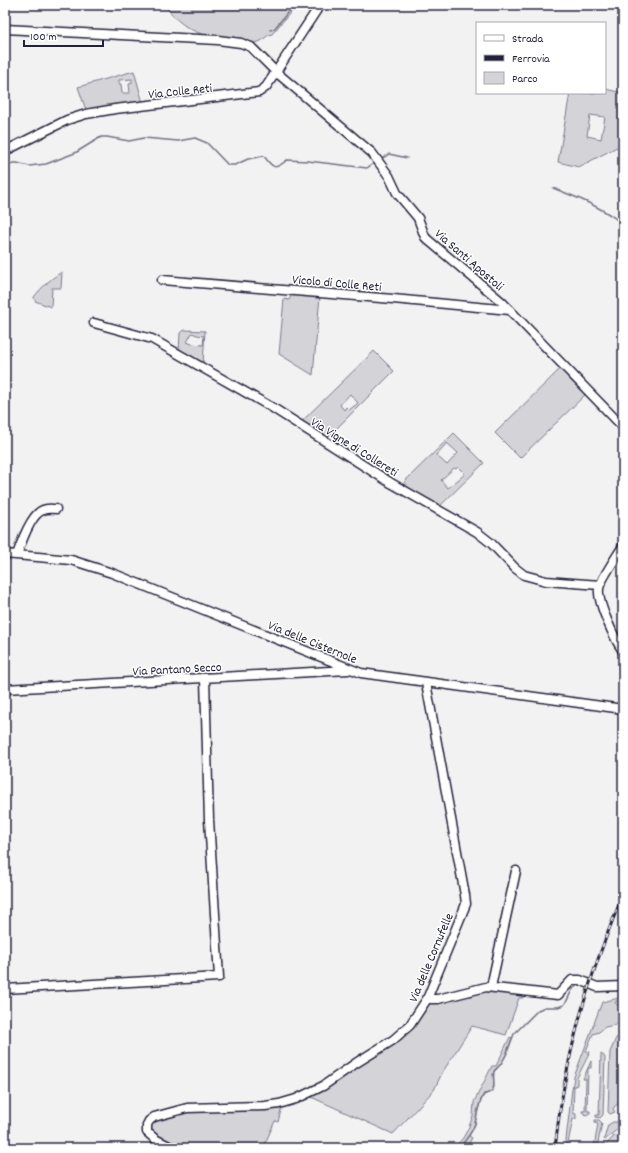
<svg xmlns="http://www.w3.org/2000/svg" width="628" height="1153" font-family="Dekko,sans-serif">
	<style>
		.green { fill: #d3d3d8; stroke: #7a7a8a; fill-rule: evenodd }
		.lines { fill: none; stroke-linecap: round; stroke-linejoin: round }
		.stream { stroke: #727282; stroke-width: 1.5 }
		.minor-casing { stroke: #22223b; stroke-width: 11 }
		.minor { stroke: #fff; stroke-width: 8 }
		.rail-casing { stroke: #22223b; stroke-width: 3 }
		.rail { stroke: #fff; stroke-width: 1.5; stroke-dasharray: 4.5; stroke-linecap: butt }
		.labels { text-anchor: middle; stroke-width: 3; stroke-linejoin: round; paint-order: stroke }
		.street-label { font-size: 13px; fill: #22223b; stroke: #fff }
	</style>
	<rect width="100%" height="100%" fill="#f2f2f3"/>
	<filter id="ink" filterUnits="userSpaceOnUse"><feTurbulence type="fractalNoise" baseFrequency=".025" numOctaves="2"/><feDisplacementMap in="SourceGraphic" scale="8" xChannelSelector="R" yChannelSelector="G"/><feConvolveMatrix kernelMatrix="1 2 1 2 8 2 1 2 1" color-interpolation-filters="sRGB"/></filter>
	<g filter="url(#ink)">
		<path class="green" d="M165,5H297L272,34C266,35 264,40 259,42C252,44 247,39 241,39C234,38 226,39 219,38C195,34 179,26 165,5Z
			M134,71L143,103L86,110L78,87ZM132,79V83L129,84L130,93H122L121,84H119V80Z
			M605,89L623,93V148L617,147L579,167L558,162L570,93H605ZM590,115L605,117L601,139L587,136Z
			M62,272L61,288H52L51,307L35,301L34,297C42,287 51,278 62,272Z
			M292,294L320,296L313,375L279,354L284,299L289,300Z
			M185,330L205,331L203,364L179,352L180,333ZM192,333L197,335L204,336L203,345L192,344L187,342Z
			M374,351L394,371L326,439L300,423ZM350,394L358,403L349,410L346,407L344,410L340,405Z
			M562,367L573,378L571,381L574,383L577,382L587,393L520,458L495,433Z
			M454,433L484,463L439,507L405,488L407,484L404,482ZM447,443L458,453L447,465L436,455ZM458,467L465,474L448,488L441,480L454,468L456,469Z
			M471,990L525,992L523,998H519L506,1035L472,1026L442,1073L434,1090L393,1134L309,1096L390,1045L430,1003L438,999Z
			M623,997V1004L616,1001L615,1003L623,1008V1012L616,1025L605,1027L599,1032L593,1034L586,1051L590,1052L577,1078V1085L574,1086L573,1113L576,1114V1119H573L567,1148H565L572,1089L574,1077L602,1002Z
			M623,1033V1053L620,1080L623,1081V1100L614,1107L613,1109L615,1112L610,1114L608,1112L610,1052L616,1038Z
			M510,1037L512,1038L506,1055L501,1064L493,1073L494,1088L489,1093L484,1095C476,1107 478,1123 469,1136L472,1138L466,1148H454L463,1138L468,1129L473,1116L474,1102L492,1066H496Z
			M601,1054L604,1056L605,1058L603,1115L600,1118L596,1117V1115H599Z
			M591,1061V1068H588L587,1111H590V1113L586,1115L582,1112V1111H585L586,1079H583Z
			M282,1106L278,1122L275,1121L263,1148H180L152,1133L149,1126L155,1119L176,1111Z
			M595,1120H599L602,1123L597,1148H594L598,1123L595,1122Z
			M613,1122H623V1128L621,1126L605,1140L604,1139L608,1125Z
			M614,1136H618L623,1143L617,1148H603Z"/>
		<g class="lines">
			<path class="stream" d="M270,30L274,29L294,5
				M383,158L389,154L407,158
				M5,168L13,163H17L29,166L46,164L75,153L101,137H107L129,141L144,138L178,141L195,138L207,143L228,165H235L248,159L264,156C273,169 275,170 287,160L308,161L367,168L376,162
				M553,188C576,197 599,206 619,221
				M605,990H623
				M459,1148C465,1141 472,1133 475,1124C477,1114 478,1104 484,1094C499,1092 492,1081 494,1071L501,1064L506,1055L514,1034L538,1010L545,1007H558L564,1005C570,998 570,987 580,984"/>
			<defs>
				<path id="minor" d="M5,29L218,40L241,43L251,47L276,72L372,153L389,176L397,193L418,218L425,237L428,240L502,302L623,427
					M5,151L67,120L86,114L115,109L259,92L266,87L320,5
					M162,280L393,299L510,310
					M94,323L152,339L273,408L391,483L477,532L491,543L515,568L524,575L546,581L600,585
					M623,546C619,553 599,582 599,589C597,602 615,640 623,651
					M5,554L71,560L112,573L361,673L623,709
					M17,555C21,543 31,514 43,510C47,508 52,509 56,509
					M5,689L348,670
					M491,987L516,871
					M5,989L219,977L209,820L205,678
					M427,999H438L486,987L558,995L572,980H580L597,987L623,986
					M173,1148L155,1139L147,1132V1125L149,1121L154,1117L187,1108L265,1106L279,1104L296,1099L323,1086L356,1063L393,1040L410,1025L427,999L466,904L465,895L426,683"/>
			</defs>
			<use href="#minor" class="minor-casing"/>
			<use href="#minor" class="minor"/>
			<defs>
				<path id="rail" d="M555,1148C565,1056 587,980 623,895"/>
			</defs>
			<use href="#rail" class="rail-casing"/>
			<use href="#rail" class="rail"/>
		</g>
	</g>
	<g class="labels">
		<g class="street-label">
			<text transform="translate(180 90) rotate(-6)" y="5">Via Colle Reti</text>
			<text transform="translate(470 259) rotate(41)" y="5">Via Santi Apostoli</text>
			<text transform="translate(337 282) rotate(5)" y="5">Vicolo di Colle Reti</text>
			<text transform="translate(355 446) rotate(32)" y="5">Via Vigne di Collereti</text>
			<text transform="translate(313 641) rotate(22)" y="5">Via delle Cisternole</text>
			<text transform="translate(177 668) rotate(-3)" y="5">Via Pantano Secco</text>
			<text transform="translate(430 957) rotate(-67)" y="5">Via delle Cornufelle</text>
		</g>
	</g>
	<rect width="628" height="1153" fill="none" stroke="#fff" stroke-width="20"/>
	<rect x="10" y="10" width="608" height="1133" fill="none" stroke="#22223b" stroke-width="1.5" filter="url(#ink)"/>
	<rect x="476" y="22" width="130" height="72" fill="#ffffff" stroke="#a7a7b1"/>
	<rect x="484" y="35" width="20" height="6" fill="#ffffff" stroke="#a7a7b1"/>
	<text x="512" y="42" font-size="12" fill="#22223b">Strada</text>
	<rect x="484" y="55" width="20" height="6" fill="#22223b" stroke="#a7a7b1"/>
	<text x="512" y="62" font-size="12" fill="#22223b">Ferrovia</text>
	<rect x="484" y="72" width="20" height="12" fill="#d3d3d8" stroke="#a7a7b1"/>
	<text x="512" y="82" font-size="12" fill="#22223b">Parco</text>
	<path d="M24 40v6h79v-6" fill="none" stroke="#22223b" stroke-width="2"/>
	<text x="30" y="40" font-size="12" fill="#22223b" stroke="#ffffff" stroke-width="3" paint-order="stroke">100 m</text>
</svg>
